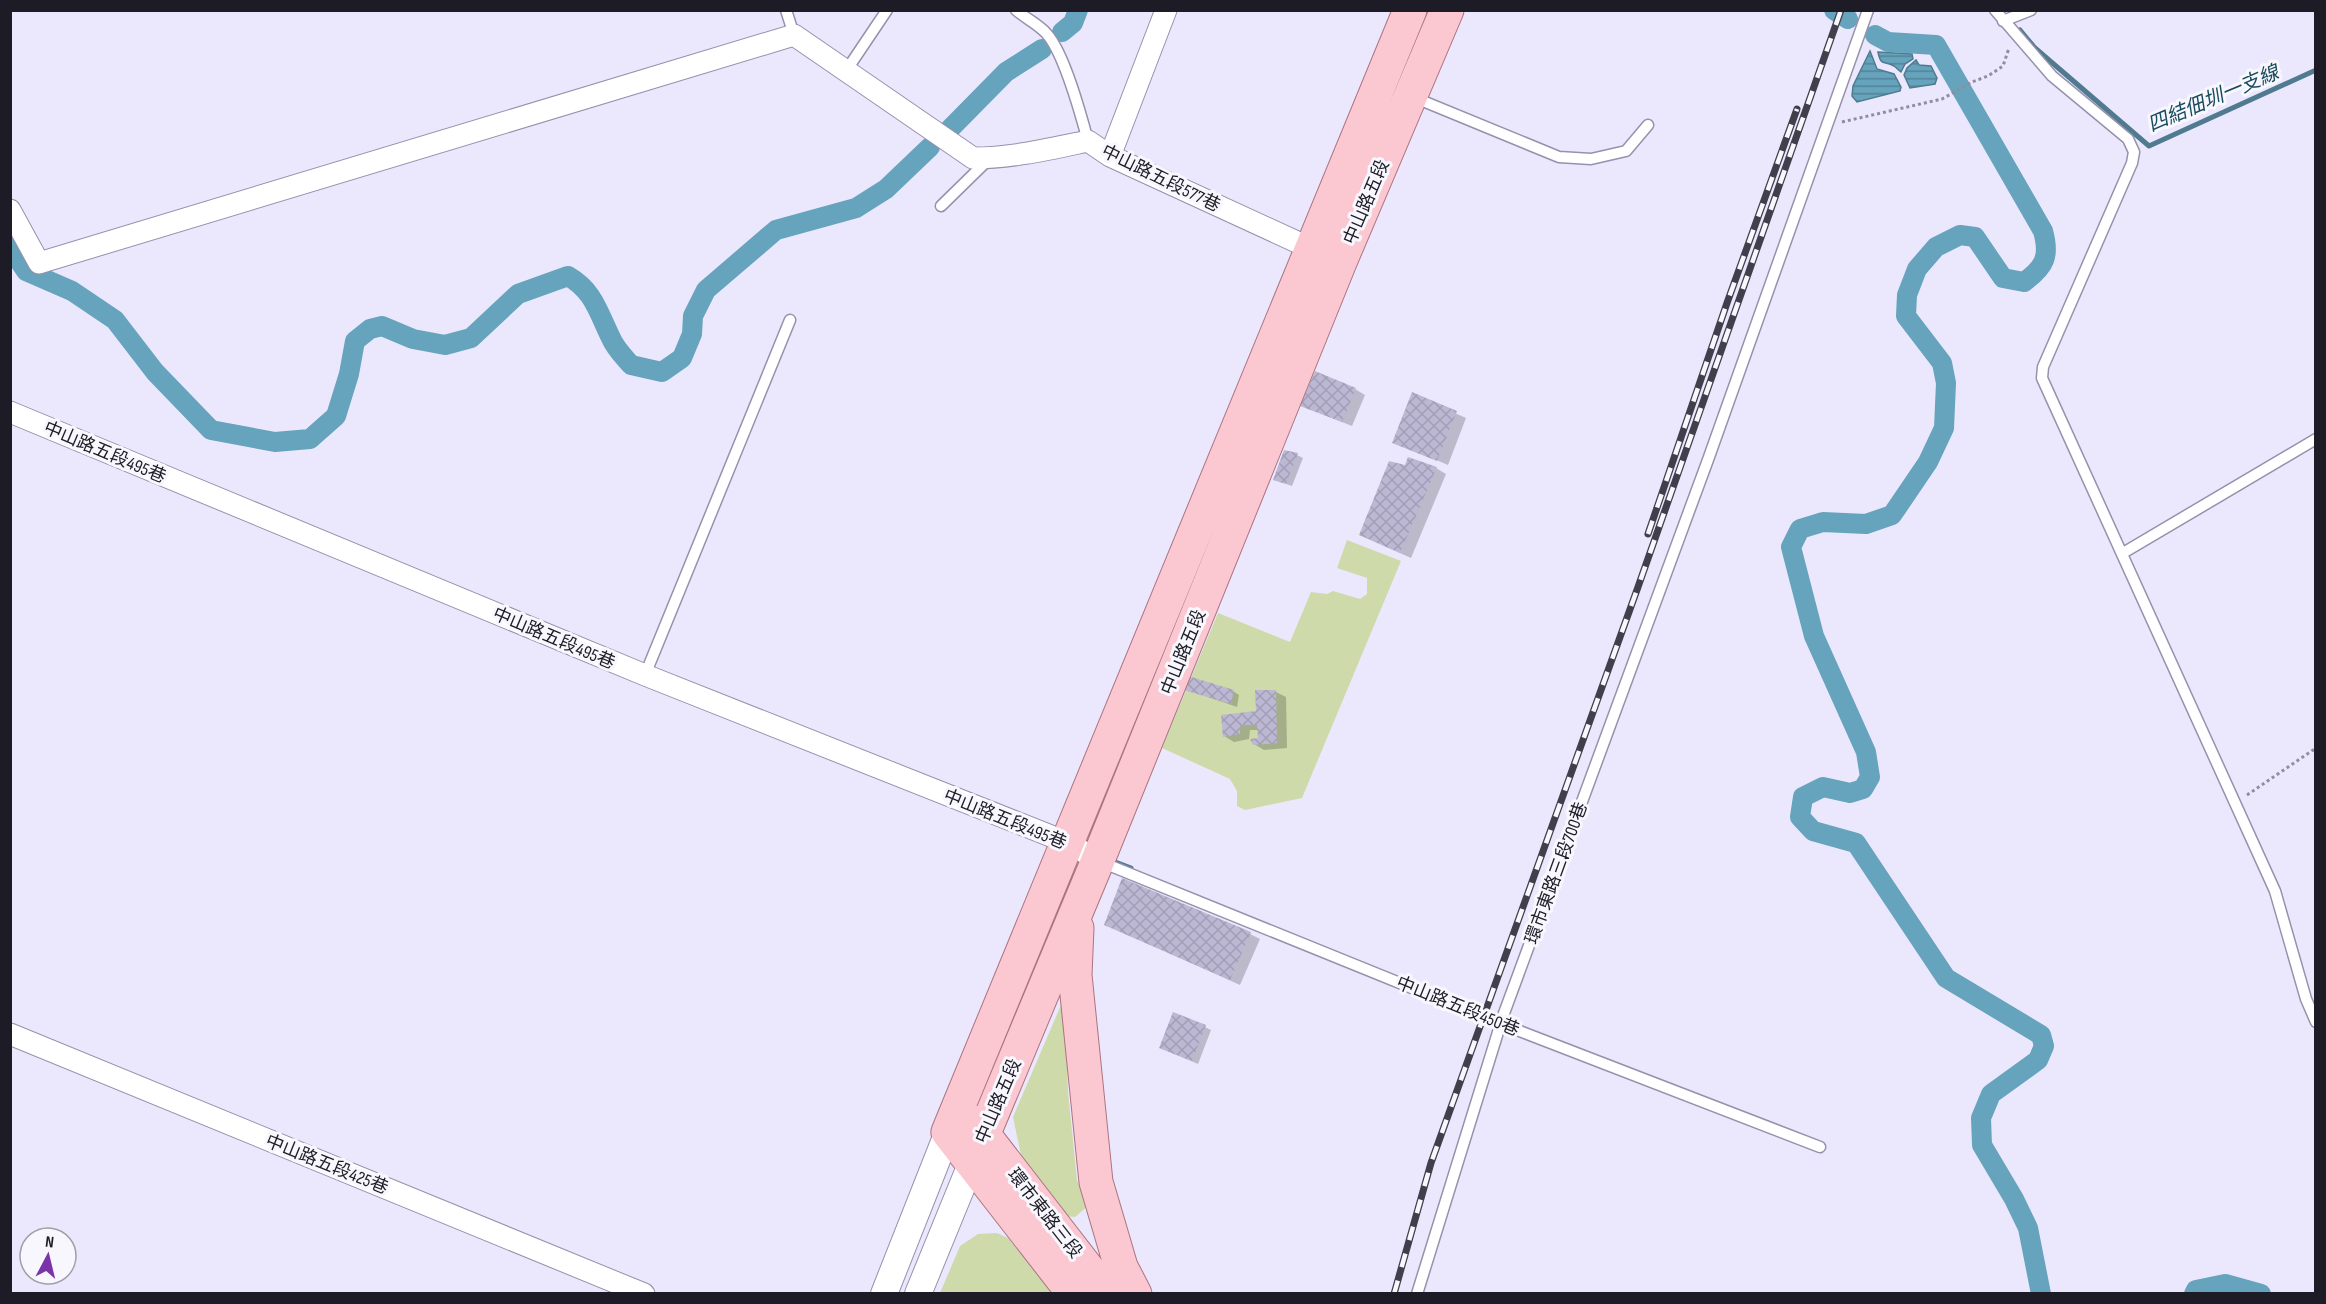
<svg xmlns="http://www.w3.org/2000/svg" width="2326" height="1304" font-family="'Sofia Sans Condensed','Noto Sans TC',sans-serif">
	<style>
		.green { fill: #cedaaa }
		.water { fill: url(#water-rules); stroke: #507a8f; stroke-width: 1.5 }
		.shadow { fill: #0003 }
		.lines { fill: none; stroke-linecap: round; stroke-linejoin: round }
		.stream { stroke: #507a8f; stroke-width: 5 }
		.canal { stroke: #66a3bc; stroke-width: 20 }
		.building { fill: url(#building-cross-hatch) }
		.service-casing { stroke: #9691ac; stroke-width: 13 }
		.minor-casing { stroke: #9691ac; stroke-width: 23 }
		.tertiary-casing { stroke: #9691ac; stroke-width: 28 }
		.primary-casing { stroke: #ab7381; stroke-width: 35 }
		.path { stroke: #908e9e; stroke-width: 3; stroke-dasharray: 3 3; stroke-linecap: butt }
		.service { stroke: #fff; stroke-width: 10 }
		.minor { stroke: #fff; stroke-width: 21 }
		.tertiary { stroke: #fff; stroke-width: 26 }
		.primary { stroke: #fbc7d1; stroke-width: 33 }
		.rail-casing { stroke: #413f4b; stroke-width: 7 }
		.rail { stroke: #f8f7fd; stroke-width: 4.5; stroke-dasharray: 14; stroke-linecap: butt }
		.labels { text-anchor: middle; stroke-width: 6; stroke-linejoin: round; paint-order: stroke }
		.street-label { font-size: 18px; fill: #1d1b25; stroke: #f8f7fd }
		.water-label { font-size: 20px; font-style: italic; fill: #184b5e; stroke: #f8f7fd }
	</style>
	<defs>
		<pattern id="water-rules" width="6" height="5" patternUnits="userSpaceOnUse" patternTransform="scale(1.5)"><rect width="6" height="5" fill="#66a3bc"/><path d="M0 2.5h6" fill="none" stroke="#538499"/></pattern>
		<pattern id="building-cross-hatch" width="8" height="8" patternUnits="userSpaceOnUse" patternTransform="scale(1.5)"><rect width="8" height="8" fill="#bcb8d3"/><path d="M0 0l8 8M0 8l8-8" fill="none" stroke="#a19eb5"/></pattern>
	</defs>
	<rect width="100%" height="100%" fill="#ebe8fe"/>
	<path class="green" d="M1347,540L1401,561L1302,798L1245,810L1237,806V791L1230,779L1162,748L1218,613L1290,642L1311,592L1327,594L1333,591L1360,599L1367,594V578L1337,568Z
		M1064,998L1068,1092L1077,1180L1088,1206L1075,1217L1062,1216L1022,1160L1013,1117Z
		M997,1233L1008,1238L1052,1293H940L960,1246L978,1234Z"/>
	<path class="water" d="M1870,51L1877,69L1894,74L1901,87L1900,91L1857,102L1852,96L1853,86Z
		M1878,52L1912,54L1913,59L1905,64L1901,72C1898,70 1897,68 1894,66C1884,60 1881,67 1878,52Z
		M1916,60L1919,65L1931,66L1937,78L1935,84L1910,88L1904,75L1907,68Z"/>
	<path class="shadow" d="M1355,389L1365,395L1352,426L1302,406Z
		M1413,394L1466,418L1448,465L1394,442Z
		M1297,455L1303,458L1292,486L1274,480Z
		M1405,467L1436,468L1446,474L1411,558L1371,540Z
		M1182,688L1233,691L1239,695L1237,707Z
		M1276,692L1286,697L1287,748L1264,750L1254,744L1260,739L1259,730H1250L1249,739L1234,742L1224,736L1257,713Z
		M1106,925L1250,934L1260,939L1240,985Z
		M1205,1027L1211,1030L1198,1064L1160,1048Z"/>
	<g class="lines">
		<path class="stream" d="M2020,30L2035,48L2149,146L2316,70
			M1110,860L1131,868"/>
		<path class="canal" d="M1834,10L1848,19
			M1062,32L1073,23L1078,10
			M1875,35L1888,42L1936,45L2043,231C2050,256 2045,267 2024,282L2003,278L1975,237L1960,235L1936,247L1917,269L1907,295L1906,316L1942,363L1946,383L1944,428L1928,462L1892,515L1866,524L1823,522L1800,529L1791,547L1814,636L1866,752L1870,777L1863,789L1850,793L1823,787L1803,797L1800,817L1813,831L1856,843L1946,978L2041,1035L2044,1046L2038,1060L1991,1094L1981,1118L1982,1145L2014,1199L2028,1228L2041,1294
			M943,136L1006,72L1042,49
			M10,247L26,271L72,291L115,320L155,372L211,430L275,442L310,439L336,416L349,374L355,341L370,329L382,326L413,339L445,345L471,338L518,294L568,276C594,291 598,312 611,338C615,348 624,357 631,365L662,372L682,358L692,334L693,316L706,290L776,230L856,208L886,189L930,147
			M2194,1294L2196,1290L2225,1284L2261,1294"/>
	</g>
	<path class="building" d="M1315,371L1356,388L1342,422L1300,406Z
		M1412,392L1457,411L1437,461L1392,443Z
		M1284,450L1298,453L1286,484L1273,480Z
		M1408,457L1437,467L1400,553L1359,535L1389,461L1405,465Z
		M1185,675L1234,690L1231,704L1180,689Z
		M1255,690H1276L1277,743L1253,745L1250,739L1258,738L1257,725H1240V734L1223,737L1221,715L1256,711Z
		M1122,878L1251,932L1230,980L1104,925Z
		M1173,1012L1206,1025L1192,1061L1159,1048Z"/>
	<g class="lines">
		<defs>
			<path id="service" d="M786,10L794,35
				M1016,10C1025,18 1038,24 1046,33C1064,52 1081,115 1088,141
				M1995,10L2052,76L2128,139L2134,152L2132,163L2043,367L2042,378L2275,891L2306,999L2316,1022
				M2003,21L2031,10
				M846,71L887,10
				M1413,97L1559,157L1591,159L1626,151L1648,125
				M941,206L988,160
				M2123,553L2316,439
				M645,675L790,320
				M1101,862L1491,1020L1820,1147
				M1417,1294L1503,1016L1709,457L1868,10"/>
			<path id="minor" d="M1110,156L1166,10
				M10,210L39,263L794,35L973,158C1012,158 1050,149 1088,141L1110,156L1323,254
				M10,412L645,675L1066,842L1098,860
				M10,1034L644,1294"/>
			<path id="tertiary" d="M884,1294L948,1132
				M918,1294L972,1162"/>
			<path id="primary" d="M1077,928L1075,975L1096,1182L1121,1267L1135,1294
				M974,1122L1107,1294
				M972,1162L1098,860L1340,262L1447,10
				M1074,1294L948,1132L1410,10"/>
		</defs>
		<use href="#service" class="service-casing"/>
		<use href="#minor" class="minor-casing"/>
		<use href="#tertiary" class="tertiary-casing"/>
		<use href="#primary" class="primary-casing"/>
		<path class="path" d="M1842,122L1942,99L1972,82L1988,76L2003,66L2009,48
			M2247,795L2316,748"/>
		<use href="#service" class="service"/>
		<use href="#minor" class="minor"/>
		<use href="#tertiary" class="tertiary"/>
		<use href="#primary" class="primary"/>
		<defs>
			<path id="rail" d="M1648,534L1727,303L1797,109
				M1394,1294L1431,1163L1638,587L1841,10"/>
		</defs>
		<use href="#rail" class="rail-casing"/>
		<use href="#rail" class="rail"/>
	</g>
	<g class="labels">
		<g class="street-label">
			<text transform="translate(1161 178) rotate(26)" y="6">中山路五段577巷</text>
			<text transform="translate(1366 202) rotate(-67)" y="6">中山路五段</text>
			<text transform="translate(105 452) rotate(23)" y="6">中山路五段495巷</text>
			<text transform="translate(554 638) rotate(23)" y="6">中山路五段495巷</text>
			<text transform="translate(1183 652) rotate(-68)" y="6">中山路五段</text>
			<text transform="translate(1005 819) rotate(22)" y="6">中山路五段495巷</text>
			<text transform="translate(1556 873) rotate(-70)" y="6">環市東路三段700巷</text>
			<text transform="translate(1458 1006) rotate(22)" y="6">中山路五段450巷</text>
			<text transform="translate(998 1101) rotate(-67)" y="6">中山路五段</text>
			<text transform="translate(327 1164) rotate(22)" y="6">中山路五段425巷</text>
			<text transform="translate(1045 1213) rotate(52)" y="6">環市東路三段</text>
		</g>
		<g class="water-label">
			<text transform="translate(2213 98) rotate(-23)" y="7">四結佃圳一支線</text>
		</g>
	</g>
	<rect width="2326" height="1304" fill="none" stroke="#1d1b25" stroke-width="24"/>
	<g transform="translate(48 1256) rotate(7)"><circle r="28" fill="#f8f7fd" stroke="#a09fa7" stroke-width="1.5"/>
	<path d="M0-4.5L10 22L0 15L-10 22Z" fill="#7a34a7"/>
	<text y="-9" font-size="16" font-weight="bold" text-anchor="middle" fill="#1d1b25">N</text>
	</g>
</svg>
